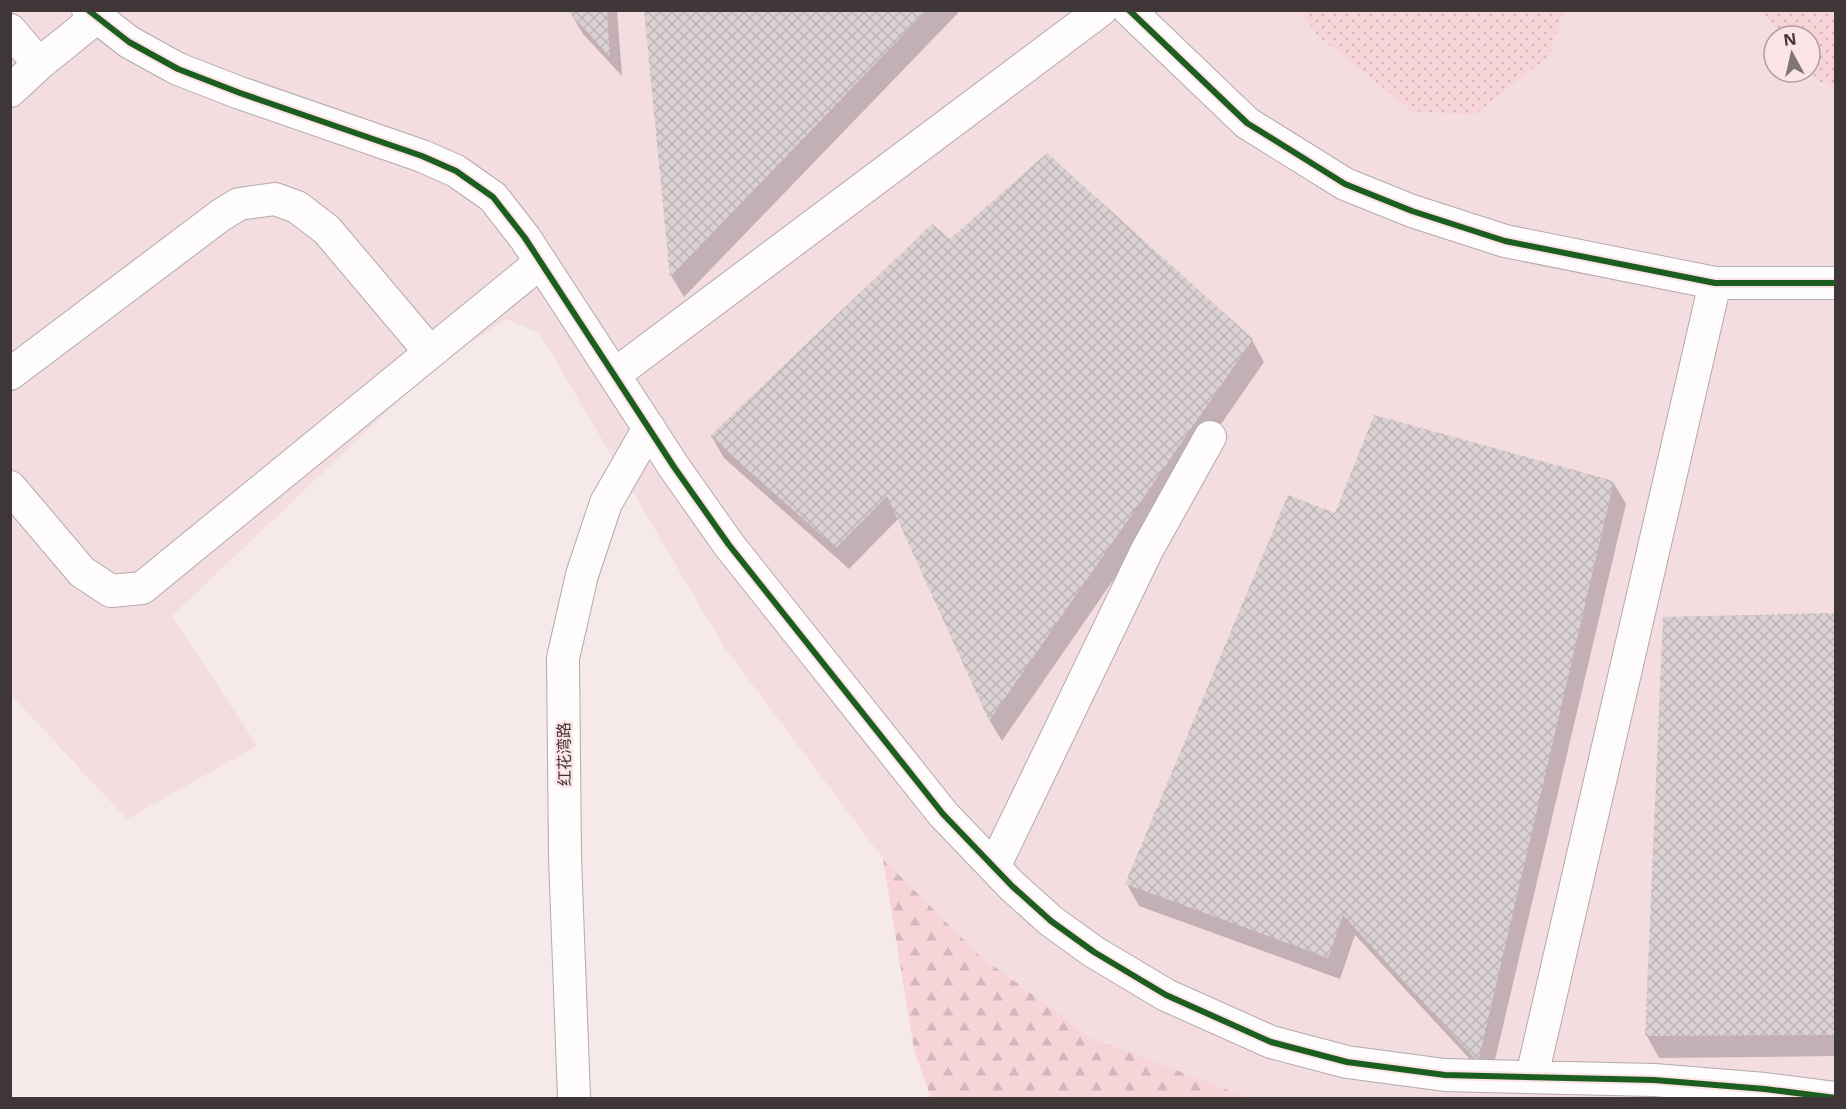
<svg xmlns="http://www.w3.org/2000/svg" width="1846" height="1109" font-family="'Open Sans','Noto Sans SC',sans-serif">
	<style>
		.built { fill: #f4dde1 }
		.forest { fill: url(#forest-firs) }
		.park { fill: url(#park-dots) }
		.shadow { fill: #0003 }
		.building { fill: url(#building-cross-hatch) }
		.lines { fill: none; stroke-linecap: round; stroke-linejoin: round }
		.minor-casing { stroke: #b3aaab; stroke-width: 34 }
		.minor { stroke: #fefcfc; stroke-width: 32 }
		.cycleway-casing { stroke: #fbe3e6; stroke-width: 10 }
		.cycleway { stroke: #1b5e20; stroke-width: 6 }
		.labels { text-anchor: middle; stroke-width: 5; stroke-linejoin: round; paint-order: stroke }
		.street-label { font-size: 16px; fill: #3f3637; stroke: #fbe3e6 }
	</style>
	<defs>
		<pattern id="forest-firs" width="22" height="20" patternUnits="userSpaceOnUse" patternTransform="scale(1.5)"><rect width="22" height="20" fill="#f6d4d8"/><path d="M5 1l3.5 6h-7zM16 11l3.5 6h-7z" fill="#d4b7ba"/></pattern>
		<pattern id="park-dots" width="8" height="8" patternUnits="userSpaceOnUse" patternTransform="scale(1.5)"><rect width="8" height="8" fill="#f6d4d8"/><path d="M2 2h.1M6 6h.1" fill="none" stroke="#d4b7ba" stroke-width="1.8" stroke-linecap="round"/></pattern>
		<pattern id="building-cross-hatch" width="8" height="8" patternUnits="userSpaceOnUse" patternTransform="scale(1.5)"><rect width="8" height="8" fill="#dbd1d3"/><path d="M0 0l8 8M0 8l8-8" fill="none" stroke="#bdb4b6"/></pattern>
	</defs>
	<rect width="100%" height="100%" fill="#f5e9ea"/>
	<path class="built" d="M1762,10L1782,36H1774V72L1810,71L1821,85L1835,88V1098H1249L1092,1038L980,956L883,859L724,647L540,334L507,319L440,361L172,616L257,746L127,819L11,695V11H1299L1318,36L1549,56L1564,11Z"/>
	<path class="forest" d="M883,859L980,956L1092,1038L1249,1098H931L914,1050Z"/>
	<path class="park" d="M1299,11H1564L1549,56L1474,115L1412,111L1318,36Z
		M1762,11H1835V88C1804,81 1810,63 1810,36H1782Z"/>
	<path class="shadow" d="M569,10H617L622,76L583,34Z
		M646,10H956L958,13L684,297L672,277Z
		M950,241L1252,340L1264,362L1002,741L990,721L899,518L849,569L724,458L712,437Z
		M1613,482L1626,504L1490,1081L1355,935L1340,979L1139,906L1127,884L1336,515Z
		M1836,615V1056L1659,1058L1647,1036L1665,618Z"/>
	<path class="building" d="M567,10H607L610,57Z
		M644,10H927L670,277Z
		M1047,153L1253,339L989,721L887,496L836,548L710,436L932,224L950,239Z
		M1374,415L1614,481L1478,1062L1343,915L1328,958L1125,884L1288,495L1335,513Z
		M1836,613V1035L1645,1036L1663,617Z"/>
	<g class="lines">
		<defs>
			<path id="minor" d="M88,10L129,42L178,69L240,93L422,156L456,171L493,197L525,238L674,467L729,545L943,814L1012,886L1051,921L1094,952L1166,995L1271,1042L1347,1062L1445,1075L1654,1080L1765,1089L1836,1098
				M1129,10L1247,123L1345,184L1412,211L1505,241L1715,283H1836
				M10,30L39,64
				M10,91L39,64L97,17
				M10,374L221,215L239,204L275,199L297,207L327,230L430,352
				M614,375L1101,10
				M10,487L82,572L111,591L142,588L541,262
				M994,867L1147,550L1210,437
				M1532,1076L1715,283
				M574,1098L565,857L563,658L582,575L606,503L649,428"/>
		</defs>
		<use href="#minor" class="minor-casing"/>
		<use href="#minor" class="minor"/>
		<defs>
			<path id="cycleway" d="M88,10L129,42L178,69L240,93L422,156L456,171L493,197L525,238L674,467L729,545L943,814L1012,886L1051,921L1094,952L1166,995L1271,1042L1347,1062L1445,1075L1654,1080L1765,1089L1836,1098
				M1129,10L1247,123L1345,184L1412,211L1505,241L1715,283H1836"/>
		</defs>
		<use href="#cycleway" class="cycleway-casing"/>
		<use href="#cycleway" class="cycleway"/>
	</g>
	<g class="labels">
		<g class="street-label">
			<text transform="translate(564 754) rotate(-91)" y="6">红花湾路</text>
		</g>
	</g>
	<rect width="1846" height="1109" fill="none" stroke="#3f3637" stroke-width="24"/>
	<g transform="translate(1792 54) rotate(352)"><circle r="28" fill="#fbe3e6" stroke="#b09ea0" stroke-width="1.5"/>
	<path d="M0-4.5L10 22L0 15L-10 22Z" fill="#7f7576"/>
	<text y="-9" font-size="16" font-weight="bold" text-anchor="middle" fill="#3f3637">N</text>
	</g>
</svg>
